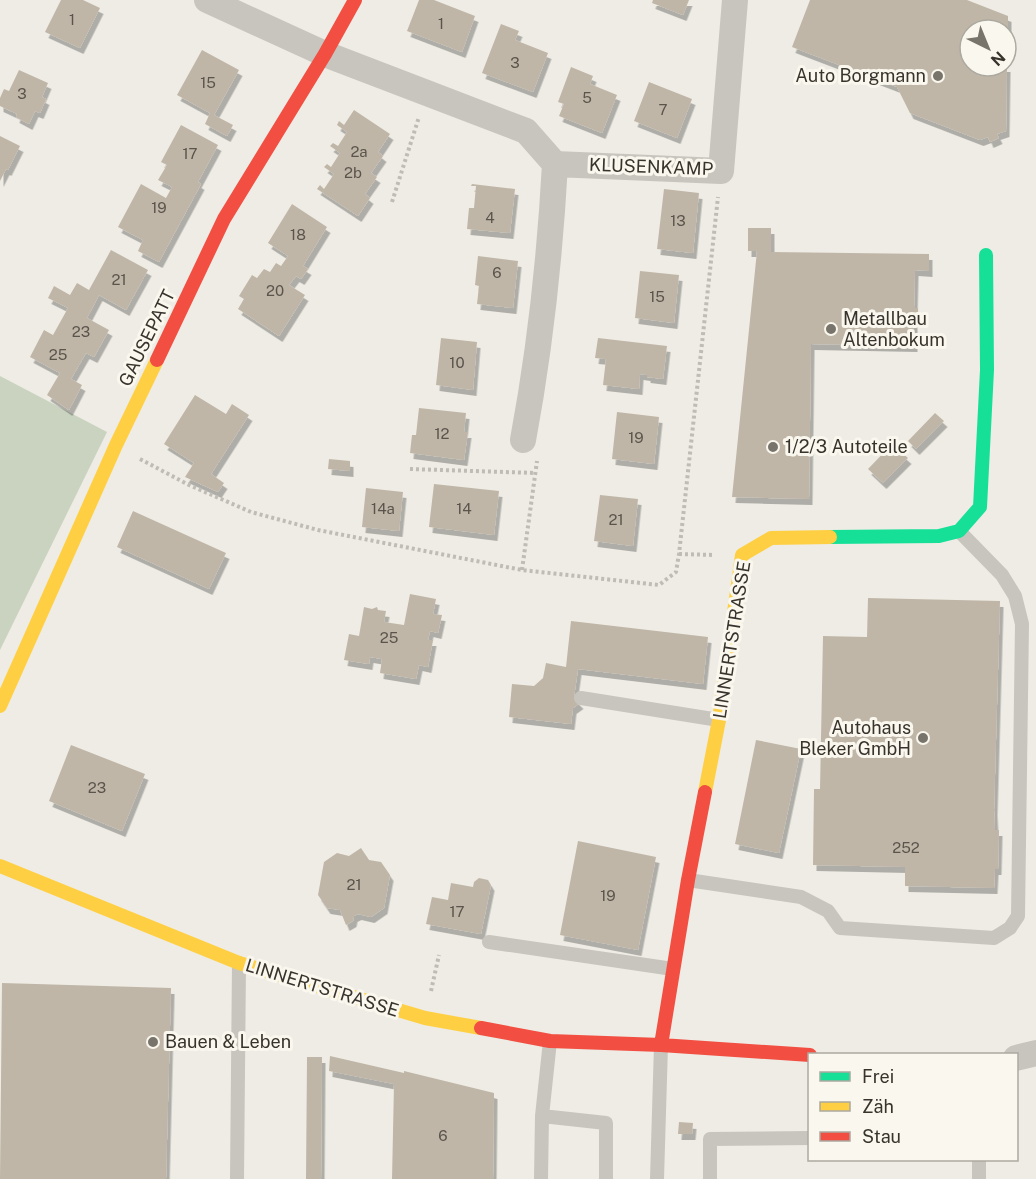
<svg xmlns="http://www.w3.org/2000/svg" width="1036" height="1179" font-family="'Public Sans',sans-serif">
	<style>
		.green { fill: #cad3c0 }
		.building { fill: #c0b6a8; filter: url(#shadow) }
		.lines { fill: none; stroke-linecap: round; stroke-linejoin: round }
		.path { stroke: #bebcb5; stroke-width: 4; stroke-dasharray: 3 3; stroke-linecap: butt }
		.lane { stroke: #c7c5be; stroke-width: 14 }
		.street { stroke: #c7c5be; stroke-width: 26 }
		.fast { stroke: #16e098; stroke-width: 14 }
		.slow { stroke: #ffcf43; stroke-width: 14 }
		.jam { stroke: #f24e42; stroke-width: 14 }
		.poi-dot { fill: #78746c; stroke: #f9f7ee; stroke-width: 2 }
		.labels { text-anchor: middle; stroke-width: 6; stroke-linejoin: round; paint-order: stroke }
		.number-label { font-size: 15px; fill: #5a544b }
		.poi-label { font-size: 18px; fill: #38332c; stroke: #f9f7ee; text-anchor: start }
		.street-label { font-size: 18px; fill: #38332c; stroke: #f9f7ee }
	</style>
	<defs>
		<filter id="shadow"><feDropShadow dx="3.5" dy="6" stdDeviation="0" flood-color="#0004"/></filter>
	</defs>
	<rect width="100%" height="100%" fill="#eeece4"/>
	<path class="green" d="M0,376L107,432L0,650Z"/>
	<path class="building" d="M61,0H83L100,8L80,48L45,32Z
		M419,0H434L475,16L462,52L407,31Z
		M653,0H689L683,15L652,3Z
		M810,0H967L1008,16V30H970V66H1007L1006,131L997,134L999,138L990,142L988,137L980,140L910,113L897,87L792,47Z
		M501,24L519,31L515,40L548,53L533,92L482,73Z
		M202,50L239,70L214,115L233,125L227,136L205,124L210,113L177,95Z
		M571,67L593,76L590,84L617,95L602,133L559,116L564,104L558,102Z
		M19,70L48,83L42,97L46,99L40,113L35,111L29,124L16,117L17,114L0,106V98L4,89L9,91Z
		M649,82L692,99L677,138L634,121Z
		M354,110L390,134L378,152L383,156L371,173L377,177L365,194L370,198L358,216L317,189L320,185L324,189L334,174L324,167L327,164L331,167L340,153L330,146L333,143L338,146L347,132L337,125L339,121L344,125Z
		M181,125L218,145L198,182L201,184L159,262L138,251L143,240L118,227L141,184L166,198L172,187L158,180L167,165L161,162Z
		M0,136L20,146L8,170L6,169L0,181Z
		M472,184L515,189L510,233L467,229L469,208H474L476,186H471Z
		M664,189L699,193L693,253L657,249Z
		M292,204L327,227L303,266L308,269L301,279L296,276L289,285L305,295L279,336L238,309L244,299L239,296L252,275L257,278L264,269L270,272L276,263L281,266L288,256L268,243Z
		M748,228H771V252L929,254V271L915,270L914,308H918V315H914V346L811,344L809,499L732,497L757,251H748Z
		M111,250L148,270L126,310L99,295L87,318L109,330L94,357L86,353L71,379L82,385L69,410L47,395L60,373L30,357L44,330L53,335L68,308L48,298L54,286L70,295L77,283L89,290Z
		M478,256L518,261L513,308L477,304L479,286L475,285Z
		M640,271L679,275L674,323L635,318Z
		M441,338L477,342L473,390L436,385Z
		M598,338L667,346L663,379L647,377V375L640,374L639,389L603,385L606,359L595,358Z
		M195,395L226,414L232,404L249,415L211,474L224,483L218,492L185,477L194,463L164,444Z
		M419,408L466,413L464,432H468L464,460L410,453L412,435H416Z
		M617,412L659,417L654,464L612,459Z
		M935,413L944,421L916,449L908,441Z
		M892,444L908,458L883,483L868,469Z
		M329,459L350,461V471L328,469Z
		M434,484L499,491L494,535L429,527Z
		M366,488L403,492L399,531L362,527Z
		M600,495L638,499L633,546L594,541Z
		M133,511L226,553L209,589L117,547Z
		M410,594L436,599L433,614L442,615L438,633L430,631L428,640H433L428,667L419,665L416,679L380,673L382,659L370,657L369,664L344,660L349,634L359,636L364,607L372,609L377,607L378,610L386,611L384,622L404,625Z
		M868,598L1000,601L994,810L995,830H999L998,869H995L994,888L905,886V867L813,865L814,789H820L823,636L867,637Z
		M571,621L708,637L703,684L578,669L574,697L580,703L573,708L571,724L509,717L512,684L534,686L543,678L546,663L566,667Z
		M756,740L801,749L779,853L735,844Z
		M71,745L145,774L122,831L49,801Z
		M578,841L656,857L638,950L560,935Z
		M361,848L369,860L381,862L390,875L384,908L371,917L358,914L354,916L353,921L346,925L340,910L327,908L318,895L324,862L337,853L349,856Z
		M479,878L488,880L491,885L481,934L426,924L432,897L448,900L451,883L473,887L474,882Z
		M2,983L171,988L166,1179H0Z
		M330,1056L404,1073V1071L494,1093L493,1179H392L394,1084L329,1071Z
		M307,1057H322L321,1179H306Z
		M679,1122L693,1123L692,1134H678Z"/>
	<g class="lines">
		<path class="path" d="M392,202L419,117
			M140,459L189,485L251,512L318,530L522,570L659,585L676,572L679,554L718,197
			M410,469L536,473
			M679,554L714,555
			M522,570L537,461
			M431,991L439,955"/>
		<path class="lane" d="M581,698L719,720
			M688,880L801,897L828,911L840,928L994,938L1010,928L1018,916L1022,624L1015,596L1002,575L959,531
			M489,942L673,969
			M542,1116L606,1123V1179
			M237,1179L239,963
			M541,1179L542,1116L550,1041
			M657,1179L661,1045
			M710,1179V1139L810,1138
			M979,1179V1160"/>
		<path class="street" d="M207,0L325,54L526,131L555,164C550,256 540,349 523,440
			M555,164L721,171L735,0
			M1016,1058L1036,1053"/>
		<path class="fast" d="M830,537L939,536L959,531L980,507L987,370L986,255"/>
		<path class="slow" d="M0,706L116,445L157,360
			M705,792L719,720L742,555L771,538L830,537
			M0,866L239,963L425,1018L481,1028"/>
		<path class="jam" d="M157,360L224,219L325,54L355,0
			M481,1028L550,1041L661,1045L810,1055
			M661,1045L688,880L705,792"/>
	</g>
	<g class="poi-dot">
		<circle cx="938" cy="76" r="6"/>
		<circle cx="831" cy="329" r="6"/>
		<circle cx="773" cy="447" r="6"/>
		<circle cx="923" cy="738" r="6"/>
		<circle cx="153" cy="1042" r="6"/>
	</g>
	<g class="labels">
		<g class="number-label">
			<text x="72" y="25">1</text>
			<text x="441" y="29">1</text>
			<text x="515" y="68">3</text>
			<text x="208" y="88">15</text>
			<text x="22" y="99">3</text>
			<text x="587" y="103">5</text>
			<text x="663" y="115">7</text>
			<text x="359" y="157">2a</text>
			<text x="190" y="159">17</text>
			<text x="353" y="178">2b</text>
			<text x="159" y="213">19</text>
			<text x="490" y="223">4</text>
			<text x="678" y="226">13</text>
			<text x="298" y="240">18</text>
			<text x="497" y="278">6</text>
			<text x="119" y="285">21</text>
			<text x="275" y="296">20</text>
			<text x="657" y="302">15</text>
			<text x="81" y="337">23</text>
			<text x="58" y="360">25</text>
			<text x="457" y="368">10</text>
			<text x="442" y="439">12</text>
			<text x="636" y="443">19</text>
			<text x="383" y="514">14a</text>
			<text x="464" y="514">14</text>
			<text x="616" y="525">21</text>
			<text x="389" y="643">25</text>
			<text x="97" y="793">23</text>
			<text x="906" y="853">252</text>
			<text x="354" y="890">21</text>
			<text x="608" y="901">19</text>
			<text x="457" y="917">17</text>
			<text x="443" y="1141">6</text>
		</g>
		<g class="poi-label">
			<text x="926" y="82" text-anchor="end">Auto Borgmann</text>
			<text x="843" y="325">Metallbau<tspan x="843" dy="21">Altenbokum</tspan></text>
			<text x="785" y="453">1/2/3 Autoteile</text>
			<text x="911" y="734" text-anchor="end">Autohaus<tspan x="911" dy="21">Bleker GmbH</tspan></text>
			<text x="165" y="1048">Bauen &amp; Leben</text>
		</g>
		<g class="street-label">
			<text transform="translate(651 167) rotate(2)" y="6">KLUSENKAMP</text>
			<text transform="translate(147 338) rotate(-64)" y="6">GAUSEPATT</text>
			<text transform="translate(732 640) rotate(-81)" y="6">LINNERTSTRASSE</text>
			<text transform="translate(322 988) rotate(17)" y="6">LINNERTSTRASSE</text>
		</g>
	</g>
	<rect x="808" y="1053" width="210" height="108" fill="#f9f7ee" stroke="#aca9a0" stroke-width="1.5"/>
	<rect x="820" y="1072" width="30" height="9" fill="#16e098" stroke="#aca9a0" stroke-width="1.5"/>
	<text x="862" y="1083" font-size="18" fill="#38332c">Frei</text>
	<rect x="820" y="1102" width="30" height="9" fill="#ffcf43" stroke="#aca9a0" stroke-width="1.5"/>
	<text x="862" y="1113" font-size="18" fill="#38332c">Zäh</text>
	<rect x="820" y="1132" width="30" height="9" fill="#f24e42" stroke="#aca9a0" stroke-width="1.5"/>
	<text x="862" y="1143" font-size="18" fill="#38332c">Stau</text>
	<g transform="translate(988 48) rotate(137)"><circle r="28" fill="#f9f7ee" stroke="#aca9a0" stroke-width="1.5"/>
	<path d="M0-4.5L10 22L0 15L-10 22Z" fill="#78746c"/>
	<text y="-9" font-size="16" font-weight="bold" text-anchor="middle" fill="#38332c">N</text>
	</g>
</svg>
